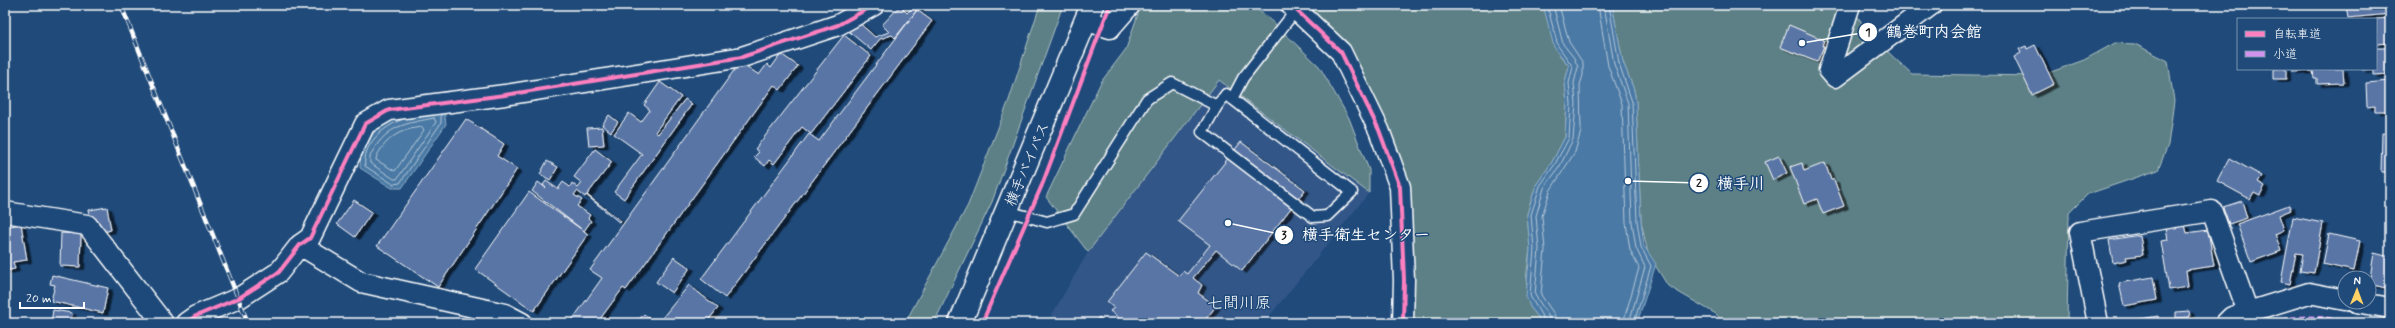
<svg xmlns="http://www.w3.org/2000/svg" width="2395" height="328" font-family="Mynerve,'Klee One',sans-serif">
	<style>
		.built { fill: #305787 }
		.green { fill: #5c8086; stroke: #aec0c2 }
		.water { fill: #4a79a4; stroke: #92afc8 }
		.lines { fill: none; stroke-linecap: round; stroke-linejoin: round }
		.shore { stroke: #b7c9db; stroke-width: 1 }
		.building { fill: #5974a5; stroke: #fff; filter: url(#shadow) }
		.lane-casing { stroke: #fff; stroke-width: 13 }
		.street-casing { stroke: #fff; stroke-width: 23 }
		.highway-casing { stroke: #fff; stroke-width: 25 }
		.lane { stroke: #1f4a7a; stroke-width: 10 }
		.street { stroke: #1f4a7a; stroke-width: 20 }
		.highway { stroke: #1f4a7a; stroke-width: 22 }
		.rail-casing { stroke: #fff; stroke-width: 4.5 }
		.rail { stroke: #1f4a7a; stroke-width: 3; stroke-dasharray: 9; stroke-linecap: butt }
		.quiet { stroke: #d193ec; stroke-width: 3; stroke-dasharray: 6 3; stroke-linecap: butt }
		.cycleway-casing { stroke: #1f4a7a; stroke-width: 6 }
		.cycleway { stroke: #ff80c0; stroke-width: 4 }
		.labels { text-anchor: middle; stroke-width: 3; stroke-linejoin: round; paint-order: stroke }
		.street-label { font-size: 15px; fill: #fff; stroke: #1f4a7a }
		.neighbourhood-label { font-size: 16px; fill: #fff; stroke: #1f4a7a }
		.leader { fill: none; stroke: #fff; stroke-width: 1.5 }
		.callout-dot { fill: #fff; stroke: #1f4a7a; stroke-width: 1.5 }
		.mark-label { font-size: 12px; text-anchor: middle; font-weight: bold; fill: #111 }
		.callout-label { font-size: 16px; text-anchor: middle; font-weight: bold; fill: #fff; stroke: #1f4a7a; stroke-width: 3; stroke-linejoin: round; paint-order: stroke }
	</style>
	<defs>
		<filter id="shadow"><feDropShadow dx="4.5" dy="2.5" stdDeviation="0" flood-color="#0009"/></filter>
	</defs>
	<rect width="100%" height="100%" fill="#1f4a7a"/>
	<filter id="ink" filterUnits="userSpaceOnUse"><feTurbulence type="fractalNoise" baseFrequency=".025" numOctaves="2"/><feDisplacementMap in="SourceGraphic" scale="8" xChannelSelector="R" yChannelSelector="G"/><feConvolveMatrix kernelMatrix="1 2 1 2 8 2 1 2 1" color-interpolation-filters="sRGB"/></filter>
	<g filter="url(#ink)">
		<path class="built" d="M1219,80L1369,193L1264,323H1047L1088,252Z"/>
		<path class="green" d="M1040,5H1063L992,202L934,323H905L968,205L1009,100Z
			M1141,5H1251L1265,15L1319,66L1349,118L1369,170V193L1219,80L1088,252L1046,197L1101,82L1126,49Z
			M1291,5H1543L1557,52L1569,66L1565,82L1567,104L1565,137L1552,162L1536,185L1527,214L1530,249L1526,279L1530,307L1543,323H1403L1400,187L1341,52Z
			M1612,5H1851C1865,33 1889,53 1912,74L2040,76L2084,60L2115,43L2135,44L2168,61L2174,101L2168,145L2158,170L2088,194L2069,213L2067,323H1724L1716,314L1668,286L1648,254L1641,221L1636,102L1634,90L1623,62Z"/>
		<path class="water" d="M1543,5H1612L1623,62L1634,90L1636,102L1641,221L1644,246L1656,264L1637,323H1543L1530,307L1526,296L1530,249L1527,214L1536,185L1552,162L1565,137L1567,104L1565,82L1569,66L1554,47Z
			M444,110L446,124L402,188H392L360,168L361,151L375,131L389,120Z"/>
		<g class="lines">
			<path class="shore" d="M1598,5L1608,66L1622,104L1626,223L1630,250L1639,268L1623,323
				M1604,5L1614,64L1628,103L1632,222L1636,248L1645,267L1629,323
				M1609,5L1619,63L1632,102L1637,221L1641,247L1651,266L1634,323
				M434,118L436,122L397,179H394L370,163C369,156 372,152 376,146C391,124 410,123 434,118Z
				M401,120C383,127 362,145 365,166L393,184L400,183L441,123V114
				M422,127L424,130L395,171L376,160C376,155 379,153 381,149C392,134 404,129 422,127Z
				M1546,323L1530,296L1534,249L1531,215L1540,186L1555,164L1569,138L1571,104L1569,83L1573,67L1558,46L1547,5
				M1551,323L1549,317L1535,295L1539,249L1536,216L1544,188L1560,166L1573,139L1576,104L1574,83L1578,67L1574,58L1563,44L1553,5
				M1557,323L1554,314L1541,295L1545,249L1542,216L1550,191L1575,152L1581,131L1580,85L1583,75V63L1569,42L1559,5"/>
		</g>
		<path class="building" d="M909,5H922L921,9L915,7L914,9L917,10L895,38L892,35L880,39L871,50L846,29L856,20L875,37L889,32L882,25L900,6L907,13L913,7Z
			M2346,5H2390V14L2348,18Z
			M917,10L932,21L725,298L701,279L809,134L819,141Z
			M2390,18V43L2376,44V19Z
			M1789,25L1824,40L1822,46H1824L1817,62L1780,47Z
			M844,35L871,56L811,134L802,127L774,164L769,160L765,166L754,157L759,152L755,149Z
			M2035,45L2054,84L2032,95L2014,57L2021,53L2019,49L2026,46L2027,49Z
			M2376,48H2390V74L2373,75V69L2362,70V69H2376Z
			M781,54L798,66L780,90L774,85L626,290L623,288L597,323H570L602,278L590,270L740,62L759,75L767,64L771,68Z
			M2274,69H2286V79H2274Z
			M2293,69H2343L2344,83L2317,84V78H2314L2313,71L2293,72Z
			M2390,81V111H2375V106L2367,107L2366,83Z
			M660,82L681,97L655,132L658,134L685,99L692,104L624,199L614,192L642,154L614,134L629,113L641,122L650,110L644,105Z
			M609,115L618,122L611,132L602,125Z
			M466,119L504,144L497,156L517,169L438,287L377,246Z
			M602,127L604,145L589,146L587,128Z
			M2382,133L2390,134V172H2381Z
			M1241,142L1305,190L1242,271L1216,250L1193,278L1202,285L1198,293L1216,306L1203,323H1125L1110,311L1114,308L1107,302L1146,252L1179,276L1183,271L1187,274L1210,245L1178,221Z
			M595,149L612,162L587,195L621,221L620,223L586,195L585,197L577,191L574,195L582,200L577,206L590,215L588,218L591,221L584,231L532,191L538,182L546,188L543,185L546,181L558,189L563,182L570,187L572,183L578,188L582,183L574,177Z
			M1779,156L1787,173L1773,180L1765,162Z
			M2229,158L2262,176L2258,182L2265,186L2260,195L2254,192L2250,199L2217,181Z
			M547,161L558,167L550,180L540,174Z
			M1802,163L1804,171L1825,163L1831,180H1834L1844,206L1823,214L1817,199L1804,204L1790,167Z
			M529,192L588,234L534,311L475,269Z
			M2387,192L2390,193V212H2386Z
			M354,200L372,212L355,237L337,224Z
			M2242,201L2247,218L2229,224L2223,207Z
			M2289,205L2291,210L2279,215L2284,230L2275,234L2281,251L2251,262L2237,224Z
			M107,207L111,230L103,232L98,221L91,222L89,210Z
			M2293,217L2323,223L2314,273L2300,271L2303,254L2296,253L2290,284L2281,282Z
			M21,224L27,260L13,262L15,269L5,271V227Z
			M2185,225L2187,233L2208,230L2214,266L2186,270L2188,287L2169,290L2161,241L2168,240L2166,229Z
			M61,233L81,234L80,267L60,266Z
			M2329,234L2360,241L2354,271L2323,264Z
			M2140,235L2143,255L2126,257L2127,260L2113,263L2109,240Z
			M2374,253L2390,257V289L2369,284Z
			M674,257L690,268L672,293L656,282Z
			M52,275L108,288L103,313L51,301L55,285L50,284Z
			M2153,277L2157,300L2124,306L2119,283Z
			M689,285L718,308L706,323H658Z
			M53,310L72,313L71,323H51Z
			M2189,311L2190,317L2176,318V312Z
			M644,314L651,320L648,323H636Z
			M2158,316L2159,323H2124V322Z
			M1099,317L1106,323H1094Z"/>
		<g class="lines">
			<defs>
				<path id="lane" d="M1232,99L1243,78L1296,10
					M1007,211L1047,222L1074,214L1147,99L1172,83L1217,106L1226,94L1352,192L1327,216L1313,217L1202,132L1217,106"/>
				<path id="street" d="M1291,5L1341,52L1379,130L1400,187L1404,280L1403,323
					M1850,5L1829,70L1835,77L1931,5
					M1087,21L1110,28L1130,5
					M5,212L87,225L163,323
					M300,245L361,282L505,314L522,323
					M2357,302L2390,308
					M186,323L196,316L239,298L279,272L300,245L310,238L365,124L389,110L505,95L742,57L838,25L874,5
					M2098,323L2080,232L2212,211L2248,312
					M2226,323L2232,317L2309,293L2345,300"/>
				<path id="highway" d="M960,323L1092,5"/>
			</defs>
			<use href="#lane" class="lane-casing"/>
			<use href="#street" class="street-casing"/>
			<use href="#highway" class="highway-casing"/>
			<use href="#lane" class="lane"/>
			<use href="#street" class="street"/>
			<use href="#highway" class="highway"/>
			<defs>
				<path id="rail" d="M121,5L248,323"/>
			</defs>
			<use href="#rail" class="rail-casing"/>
			<use href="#rail" class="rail"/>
			<path class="quiet" d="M2273,323C2299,313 2327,317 2353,323"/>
			<defs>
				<path id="cycleway" d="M1291,5L1341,52L1379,130L1400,187L1404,280L1403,323
					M186,323L196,316L239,298L279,272L300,245L310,238L365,124L389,110L505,95L742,57L838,25L874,5
					M982,323L1042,185L1110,5"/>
			</defs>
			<use href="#cycleway" class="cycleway-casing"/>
			<use href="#cycleway" class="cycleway"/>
		</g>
	</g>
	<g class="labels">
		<g class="street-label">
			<text transform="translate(1027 164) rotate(-67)" y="5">横手バイパス</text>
		</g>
		<g class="neighbourhood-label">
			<text x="1239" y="308">七間川原</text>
		</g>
	</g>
	<path class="leader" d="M1802 43L1868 32M1628 181L1699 183M1228 223L1284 235"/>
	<g class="callout-dot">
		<circle cx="1802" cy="43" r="4"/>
		<circle cx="1628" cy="181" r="4"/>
		<circle cx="1228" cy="223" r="4"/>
		<circle cx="1868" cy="32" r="10"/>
		<circle cx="1699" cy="183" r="10"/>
		<circle cx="1284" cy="235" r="10"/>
	</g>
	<g class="mark-label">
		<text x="1868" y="36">1</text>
		<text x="1699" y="187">2</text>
		<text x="1284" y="239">3</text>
	</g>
	<g class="callout-label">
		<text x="1934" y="37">鶴巻町内会館</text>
		<text x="1741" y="189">横手川</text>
		<text x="1366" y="240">横手衛生センター</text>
	</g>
	<rect width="2395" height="328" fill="none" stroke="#1f4a7a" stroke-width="20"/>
	<rect x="10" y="10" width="2375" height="308" fill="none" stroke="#fff" stroke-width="1.5" filter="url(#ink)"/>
	<rect x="2237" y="18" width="140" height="52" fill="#1f4a7a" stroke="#7992af"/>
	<rect x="2245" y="31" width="20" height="6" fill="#ff80c0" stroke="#7992af"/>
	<text x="2273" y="38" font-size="12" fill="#ffffff">自転車道</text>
	<rect x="2245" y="51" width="20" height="6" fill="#d193ec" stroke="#7992af"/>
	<text x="2273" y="58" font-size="12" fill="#ffffff">小道</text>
	<g transform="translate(2357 290) rotate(1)"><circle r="19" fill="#1f4a7a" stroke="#7992af"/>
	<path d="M0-3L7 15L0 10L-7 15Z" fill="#ffd166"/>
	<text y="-6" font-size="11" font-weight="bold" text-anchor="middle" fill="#ffffff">N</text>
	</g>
	<path d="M20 302v6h64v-6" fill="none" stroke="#ffffff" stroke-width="2"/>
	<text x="26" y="302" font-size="12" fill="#ffffff" stroke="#1f4a7a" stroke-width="3" paint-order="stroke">20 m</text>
</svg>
